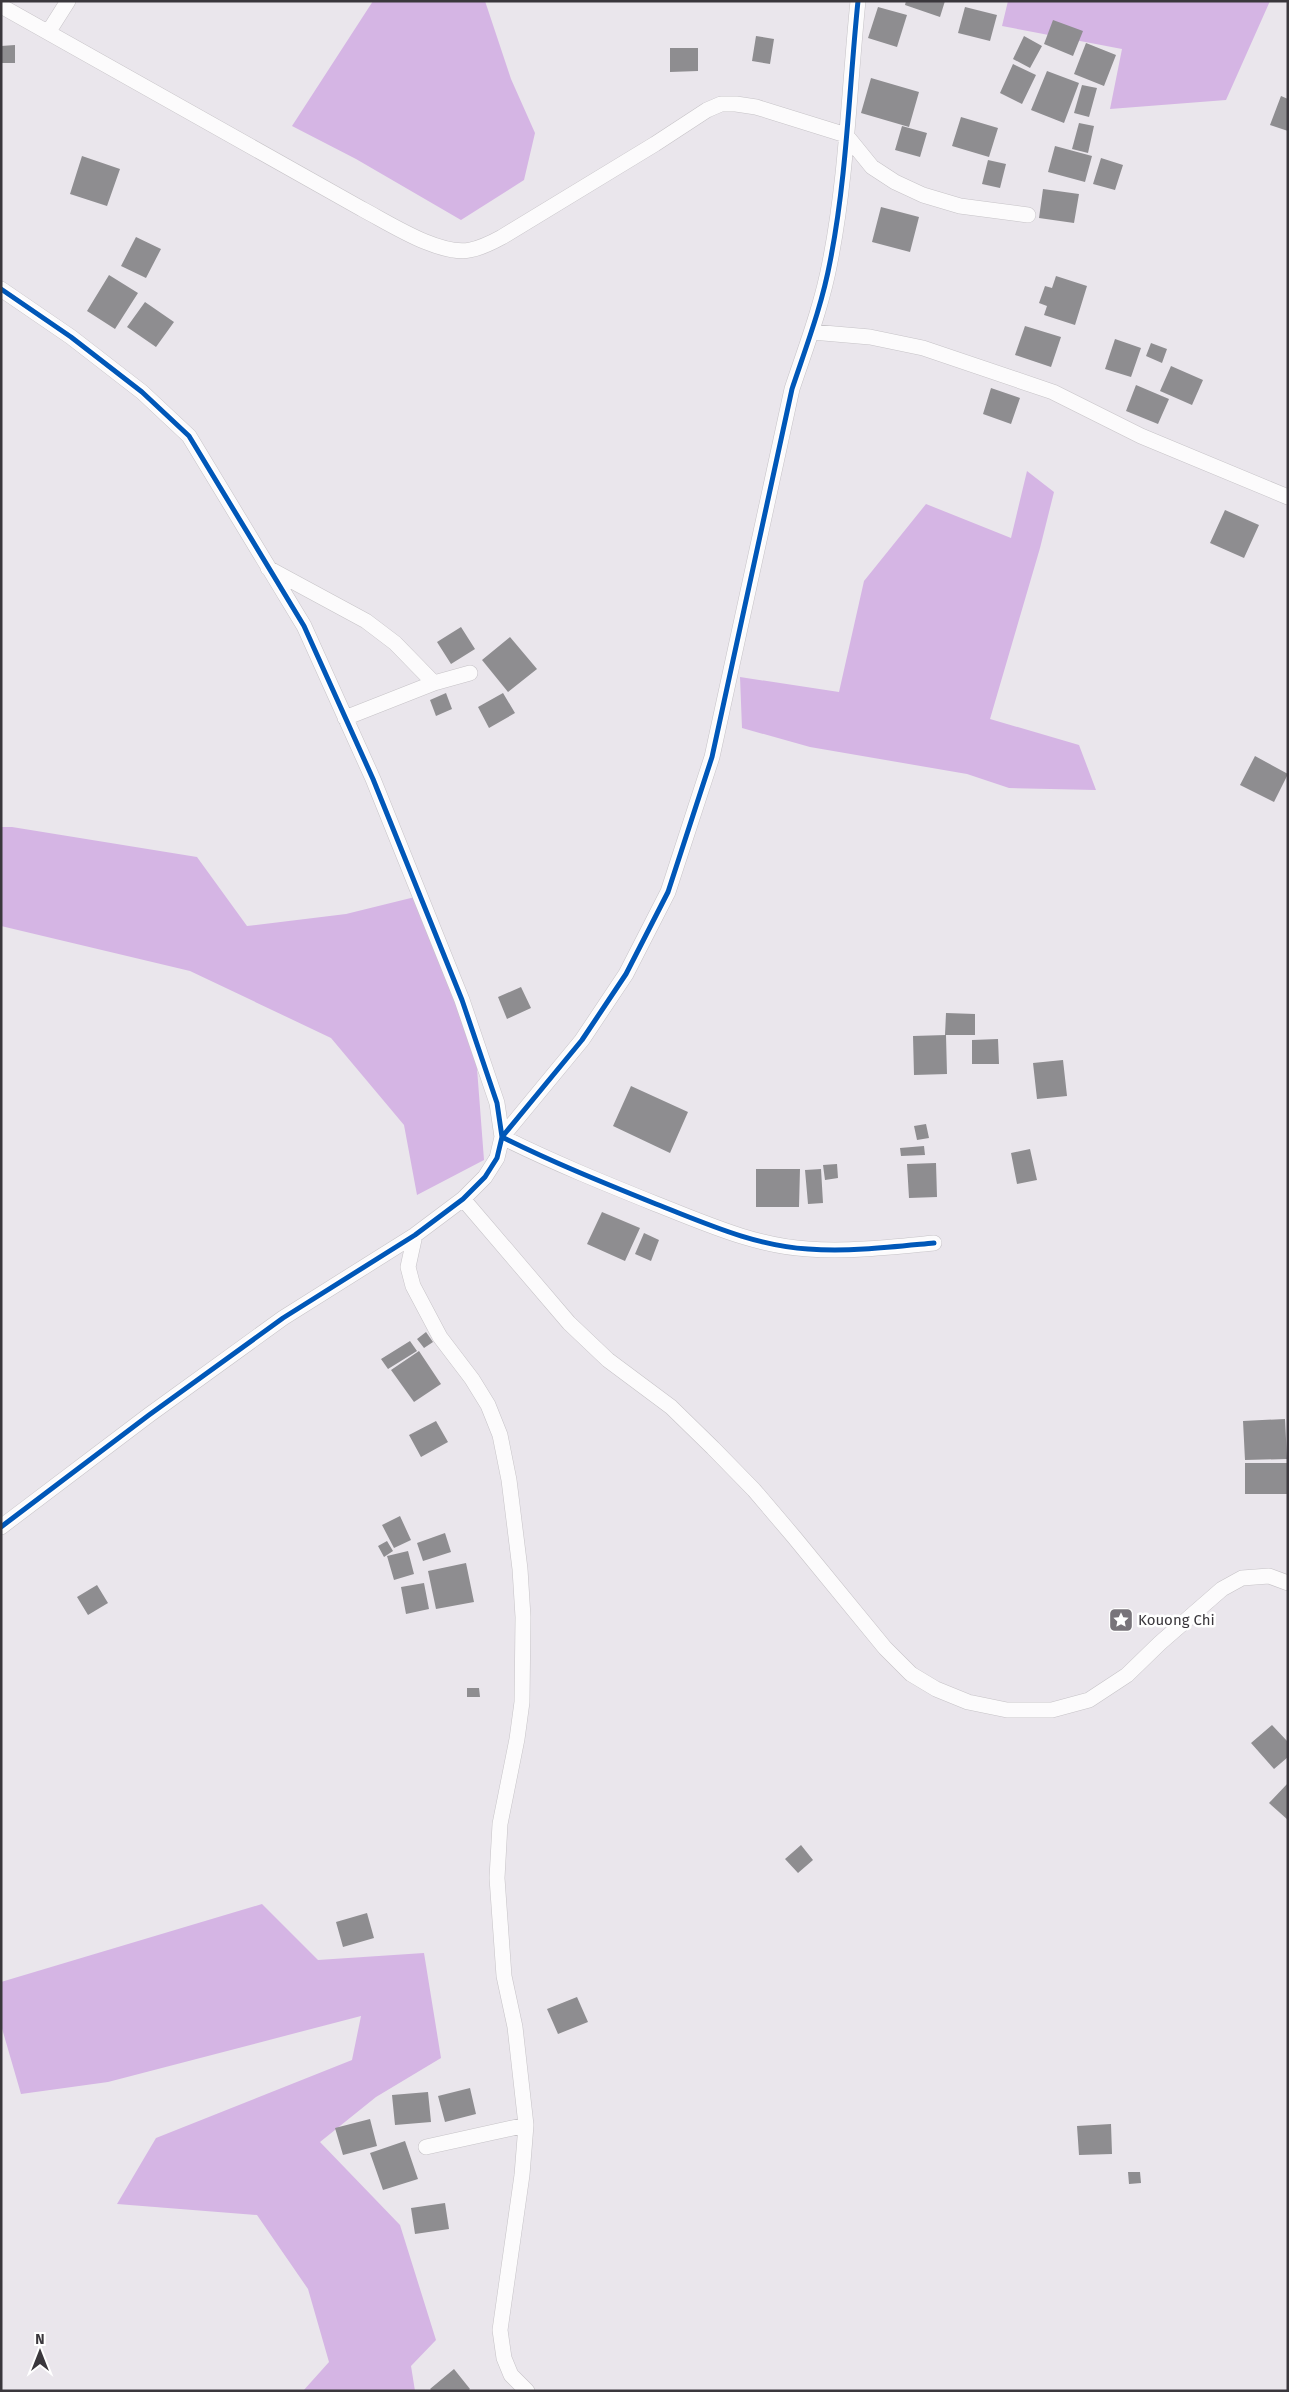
<svg xmlns="http://www.w3.org/2000/svg" width="1289" height="2392" font-family="'Fira Sans',sans-serif">
	<style>
		.forest { fill: #d5b5e4 }
		.building { fill: #8e8d90 }
		.lines { fill: none; stroke-linecap: round; stroke-linejoin: round }
		.street-casing { stroke: #c6c3c7; stroke-width: 16 }
		.street { stroke: #fcfbfc; stroke-width: 15 }
		.cycleway-casing { stroke: #fff; stroke-width: 8 }
		.cycleway { stroke: #0057b8; stroke-width: 5 }
		.labels { text-anchor: middle; stroke-width: 5; stroke-linejoin: round; paint-order: stroke }
		.poi-label { font-size: 15px; fill: #3a373c; stroke: #fff; text-anchor: start }
	</style>
	<rect width="100%" height="100%" fill="#eae6ec"/>
	<path class="forest" d="M373,1H485L511,79L535,133L524,180L461,220L356,159L292,126Z
		M1008,1H1270L1226,100L1110,109L1122,49L1002,26Z
		M1027,471L1054,492L1040,548L990,719L1079,745L1096,790L1009,788L967,774L810,747L742,728L740,677L839,692L864,581L926,504L1011,538Z
		M1,827H12L197,857L247,926L346,914L419,896L475,1042L484,1160L417,1195L404,1125L331,1038L190,971L1,926Z
		M262,1904L318,1960L424,1953L441,2058L376,2097L320,2142L400,2225L436,2340L411,2366L415,2391H303L329,2362L308,2289L257,2215L117,2204L156,2138L352,2060L361,2016L108,2082L21,2094L1,2025V1982Z"/>
	<path class="building" d="M906,1H945L940,17L905,5Z
		M878,7L907,15L897,47L868,38Z
		M965,7L997,15L990,41L958,33Z
		M1053,20L1083,31L1073,56L1044,44Z
		M756,36L774,39L770,64L752,61Z
		M1024,36L1042,46L1030,68L1013,59Z
		M1086,43L1116,55L1104,86L1074,74Z
		M15,45V63H1V46Z
		M670,48H698V71L670,72Z
		M1013,64L1036,75L1022,104L1000,93Z
		M1047,71L1079,83L1064,123L1031,110Z
		M871,78L919,92L909,127L861,113Z
		M1082,85L1097,88L1089,117L1074,113Z
		M1281,96L1288,99V131L1270,125Z
		M961,117L998,128L989,157L952,146Z
		M1079,123L1094,126L1088,153L1072,149Z
		M902,126L927,133L920,157L895,150Z
		M1055,146L1092,156L1085,182L1048,172Z
		M82,156L120,169L107,206L70,194Z
		M1101,158L1123,165L1115,190L1093,184Z
		M988,160L1006,164L1000,188L982,184Z
		M1043,189L1079,194L1074,223L1039,218Z
		M881,207L919,217L910,252L872,242Z
		M136,237L161,249L146,278L121,266Z
		M109,275L138,293L115,329L87,311Z
		M1056,276L1087,286L1075,325L1044,315L1047,306L1039,303L1045,286L1052,288Z
		M145,302L174,322L156,347L127,327Z
		M1025,326L1061,337L1051,367L1015,355Z
		M1115,339L1141,348L1131,377L1105,369Z
		M1151,343L1167,349L1162,363L1146,356Z
		M1171,366L1203,380L1192,405L1160,391Z
		M1136,385L1169,399L1158,424L1126,411Z
		M991,388L1020,398L1011,424L983,414Z
		M1225,510L1259,525L1244,558L1210,543Z
		M461,627L475,649L451,664L437,642Z
		M510,637L537,669L508,692L482,660Z
		M446,693L452,709L436,716L430,700Z
		M503,693L515,713L489,728L478,707Z
		M1255,756L1288,774L1274,802L1240,785Z
		M521,987L531,1008L507,1019L498,997Z
		M946,1013L975,1014V1035H945Z
		M946,1035L947,1074L914,1075L913,1036Z
		M998,1039L999,1064H972V1040Z
		M1063,1060L1067,1096L1037,1099L1033,1063Z
		M631,1086L688,1112L670,1153L613,1126Z
		M926,1124L929,1138L917,1140L914,1126Z
		M924,1146L925,1155L901,1156L900,1148Z
		M1030,1149L1037,1180L1017,1184L1011,1153Z
		M936,1163L937,1197L909,1198L907,1164Z
		M837,1164L838,1178L825,1180L823,1165Z
		M756,1169H800L799,1207H756Z
		M821,1169L823,1203L808,1204L805,1170Z
		M602,1212L640,1228L625,1261L587,1244Z
		M644,1233L659,1240L651,1261L635,1254Z
		M426,1332L433,1342L424,1348L417,1339Z
		M410,1341L417,1351L388,1369L381,1359Z
		M419,1351L441,1384L414,1402L391,1370Z
		M1285,1419L1287,1459L1245,1460L1243,1421Z
		M436,1421L448,1442L421,1457L409,1435Z
		M1245,1463H1288V1494H1245Z
		M400,1516L411,1540L394,1548L382,1525Z
		M445,1533L451,1552L423,1561L417,1543Z
		M387,1541L393,1551L384,1557L378,1546Z
		M408,1551L414,1574L394,1580L387,1556Z
		M466,1563L474,1602L436,1609L428,1571Z
		M424,1583L429,1609L406,1614L401,1587Z
		M97,1585L108,1603L88,1615L77,1597Z
		M467,1688H479L480,1697H467Z
		M1272,1725L1288,1742V1757L1274,1769L1251,1743Z
		M1288,1783V1820L1269,1803Z
		M801,1845L813,1860L798,1873L785,1859Z
		M367,1913L374,1938L343,1947L336,1922Z
		M577,1997L588,2022L558,2034L547,2009Z
		M470,2088L476,2114L445,2122L438,2096Z
		M428,2092L431,2122L395,2125L392,2095Z
		M370,2119L377,2146L343,2155L335,2128Z
		M1111,2124L1112,2154L1079,2155L1077,2126Z
		M405,2141L418,2179L383,2190L370,2153Z
		M1128,2172H1140L1141,2183L1129,2184Z
		M445,2203L449,2229L415,2234L411,2208Z
		M454,2369L470,2389L468,2391H432L430,2389Z"/>
	<g class="lines">
		<defs>
			<path id="street" d="M858,1C849,88 847,176 830,262C822,305 806,347 792,389L712,757L668,892L626,974L582,1040L502,1137C552,1162 604,1183 656,1204C705,1223 755,1246 808,1249C850,1252 892,1247 934,1243
				M1,6L362,209C389,223 439,256 470,250C481,248 491,243 502,237L655,144L707,110L721,104H736L756,107L846,135L872,167L895,182L923,195L960,206L1028,215
				M49,31L68,1
				M1,289L71,337L142,392L189,436L304,626L373,779L462,1000L497,1103L502,1137L497,1158L485,1177L463,1199L415,1235L283,1318L149,1415L1,1527
				M812,332L870,337L923,348L1053,392L1141,436L1288,497
				M268,568L366,621L395,643L434,683
				M345,718L434,683L470,673
				M463,1199L569,1323L608,1360L671,1407L713,1448L754,1490L794,1537L885,1648L911,1674L936,1689L968,1702L1007,1710H1052L1089,1700L1127,1675L1160,1643L1222,1589L1242,1578L1269,1576L1288,1583
				M415,1235L408,1267L413,1286L440,1337L472,1379L488,1405L500,1435L509,1480L520,1569L523,1617L522,1702L517,1739L500,1824L497,1878L504,1976L515,2027L526,2125L522,2175L500,2330L504,2358L511,2375L527,2391
				M426,2147L526,2125"/>
		</defs>
		<use href="#street" class="street-casing"/>
		<use href="#street" class="street"/>
		<defs>
			<path id="cycleway" d="M858,1C849,88 847,176 830,262C822,305 806,347 792,389L712,757L668,892L626,974L582,1040L502,1137C552,1162 604,1183 656,1204C705,1223 755,1246 808,1249C850,1252 892,1247 934,1243
				M1,289L71,337L142,392L189,436L304,626L373,779L462,1000L497,1103L502,1137L497,1158L485,1177L463,1199L415,1235L283,1318L149,1415L1,1527"/>
		</defs>
		<use href="#cycleway" class="cycleway-casing"/>
		<use href="#cycleway" class="cycleway"/>
	</g>
	<defs>
		<symbol id="sight-square" viewBox="-11 -11 22 22"><rect x="-9" y="-9" width="18" height="18" rx="4" fill="#78747a" stroke="#fff"/><path d="M0-6L1.8-2.2L6-1.7L2.9 1.2L3.7 5.4L0 3.3L-3.7 5.4L-2.9 1.2L-6-1.7L-1.8-2.2Z" fill="#fff"/></symbol>
	</defs>
	<g fill-rule="evenodd">
		<use href="#sight-square" x="1107" y="1606" width="28" height="28"/>
	</g>
	<g class="labels">
		<g class="poi-label">
			<text x="1138" y="1625">Kouong Chi</text>
		</g>
	</g>
	<rect width="1289" height="2392" fill="none" stroke="#3a373c" stroke-width="5"/>
	<g transform="translate(40 2352)" stroke="#ffffff" stroke-width="4" paint-order="stroke">
	<path d="M0-4L9 19L0 12L-9 19Z" fill="#3a373c"/>
	<text y="-8" font-size="14" font-weight="bold" text-anchor="middle" fill="#3a373c">N</text>
	</g>
</svg>
